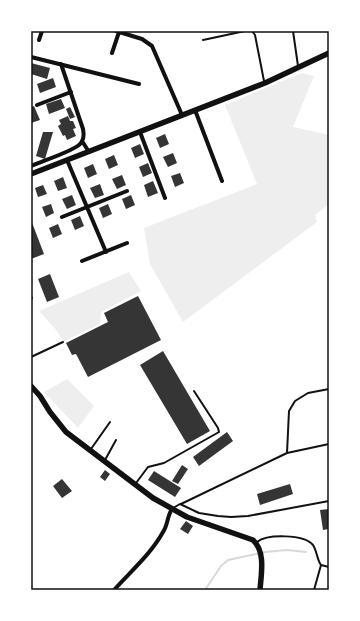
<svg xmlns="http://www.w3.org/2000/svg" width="360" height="621" font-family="Figtree,sans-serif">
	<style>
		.green { fill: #eee }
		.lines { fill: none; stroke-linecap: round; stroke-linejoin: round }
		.stream { stroke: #d9d9d9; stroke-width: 2 }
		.building { fill: #353535 }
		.service { stroke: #111; stroke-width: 2 }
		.minor { stroke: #111; stroke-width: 4 }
		.tertiary { stroke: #111; stroke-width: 5.5 }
		.neatline { fill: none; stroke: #111; stroke-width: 1.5 }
	</style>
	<rect width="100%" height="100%" fill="#fff"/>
	<path class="green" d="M302,73L314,76L293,127L329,135V204L315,215L317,222L183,322L150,264L144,228L257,184L225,105Z
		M129,272L141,291L101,312L100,324L63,342L57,331L39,311Z
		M67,379L94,406L78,428L44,392Z"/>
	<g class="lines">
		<path class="stream" d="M205,590L221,566L228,560L265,552L287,550L306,552"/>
	</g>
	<path class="building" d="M31,63L50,68L47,79L31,74Z
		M53,78L56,87L40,93L37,84Z
		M61,99L65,108L49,114L46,104Z
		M34,106L40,120L31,123V107Z
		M70,107L75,117L70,119L66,109Z
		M68,116L70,121H73L76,128L73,129L76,136L67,140L65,135L63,136L58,126L61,124L59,120Z
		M43,132H53L45,159L36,156Z
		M165,134L169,144L160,148L156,138Z
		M140,144L144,154L135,158L131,148Z
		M173,153L177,163L168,167L163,157Z
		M114,155L118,165L109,169L105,159Z
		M148,163L152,173L143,177L139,167Z
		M93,164L97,174L88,178L84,168Z
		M180,173L184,183L175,187L171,176Z
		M122,175L126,185L117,189L112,179Z
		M63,177L67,188L58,191L54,181Z
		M153,181L158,193L148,197L144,185Z
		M100,184L104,195L95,198L90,188Z
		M43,185L47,194L38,197L35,188Z
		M72,195L76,205L67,209L62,199Z
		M131,195L135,205L126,209L122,199Z
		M51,204L54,213L46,217L42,207Z
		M108,204L112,214L103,218L99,208Z
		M80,216L84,226L75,230L71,220Z
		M31,220L44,254L31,259Z
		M58,224L62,234L53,238L49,228Z
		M50,274L59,297L47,302L38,279Z
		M138,296L161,340L88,377L76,354L72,355L66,343L108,322L104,313Z
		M163,351L210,431L187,444L140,365Z
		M227,432L233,441L199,466L193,457Z
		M182,465L188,469L178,484L172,481Z
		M105,470L110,474L105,481L100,477Z
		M154,471L181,488L175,497L148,480Z
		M62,479L72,491L62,498L53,486Z
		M290,484L293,494L260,505L257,494Z
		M329,509V529L323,530L320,510Z
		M186,521L193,526L188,534L180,529Z"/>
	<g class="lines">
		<path class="service" d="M252,31L255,35L264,81
			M293,31L298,66
			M203,40L245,31
			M31,297L32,298
			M31,357L63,342
			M91,449L110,422
			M287,453L289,411L295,401L308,393L329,389
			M105,460L116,440
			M136,483L148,467L164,463L219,432L218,428L194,391
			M181,504L287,453L329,444
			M173,508L180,504L199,513L218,516L231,517L248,516L329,501
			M257,542C267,534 304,534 313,545C317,551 317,560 321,565L329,567
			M314,590L321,565"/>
		<path class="minor" d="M116,31L142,39L152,46L182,115
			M39,40L42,31
			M112,53L119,32
			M31,57L139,84
			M37,105L71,92
			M195,110L222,181
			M140,132L165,198
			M82,141L89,152
			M67,160L106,252
			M31,166C42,161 74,151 80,144C84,140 84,134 83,129L61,64
			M62,217L127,191
			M82,261L127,243
			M114,590C130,572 151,554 163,532C168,525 167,516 172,509"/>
		<path class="tertiary" d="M31,174L265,83L329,53
			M31,386L40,396L50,412L66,432L153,498L187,517L253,540C266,552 261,575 260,590"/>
	</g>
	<rect width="360" height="621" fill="none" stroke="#ffffff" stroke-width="64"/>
	<rect x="32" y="32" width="296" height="557" class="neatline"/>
</svg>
